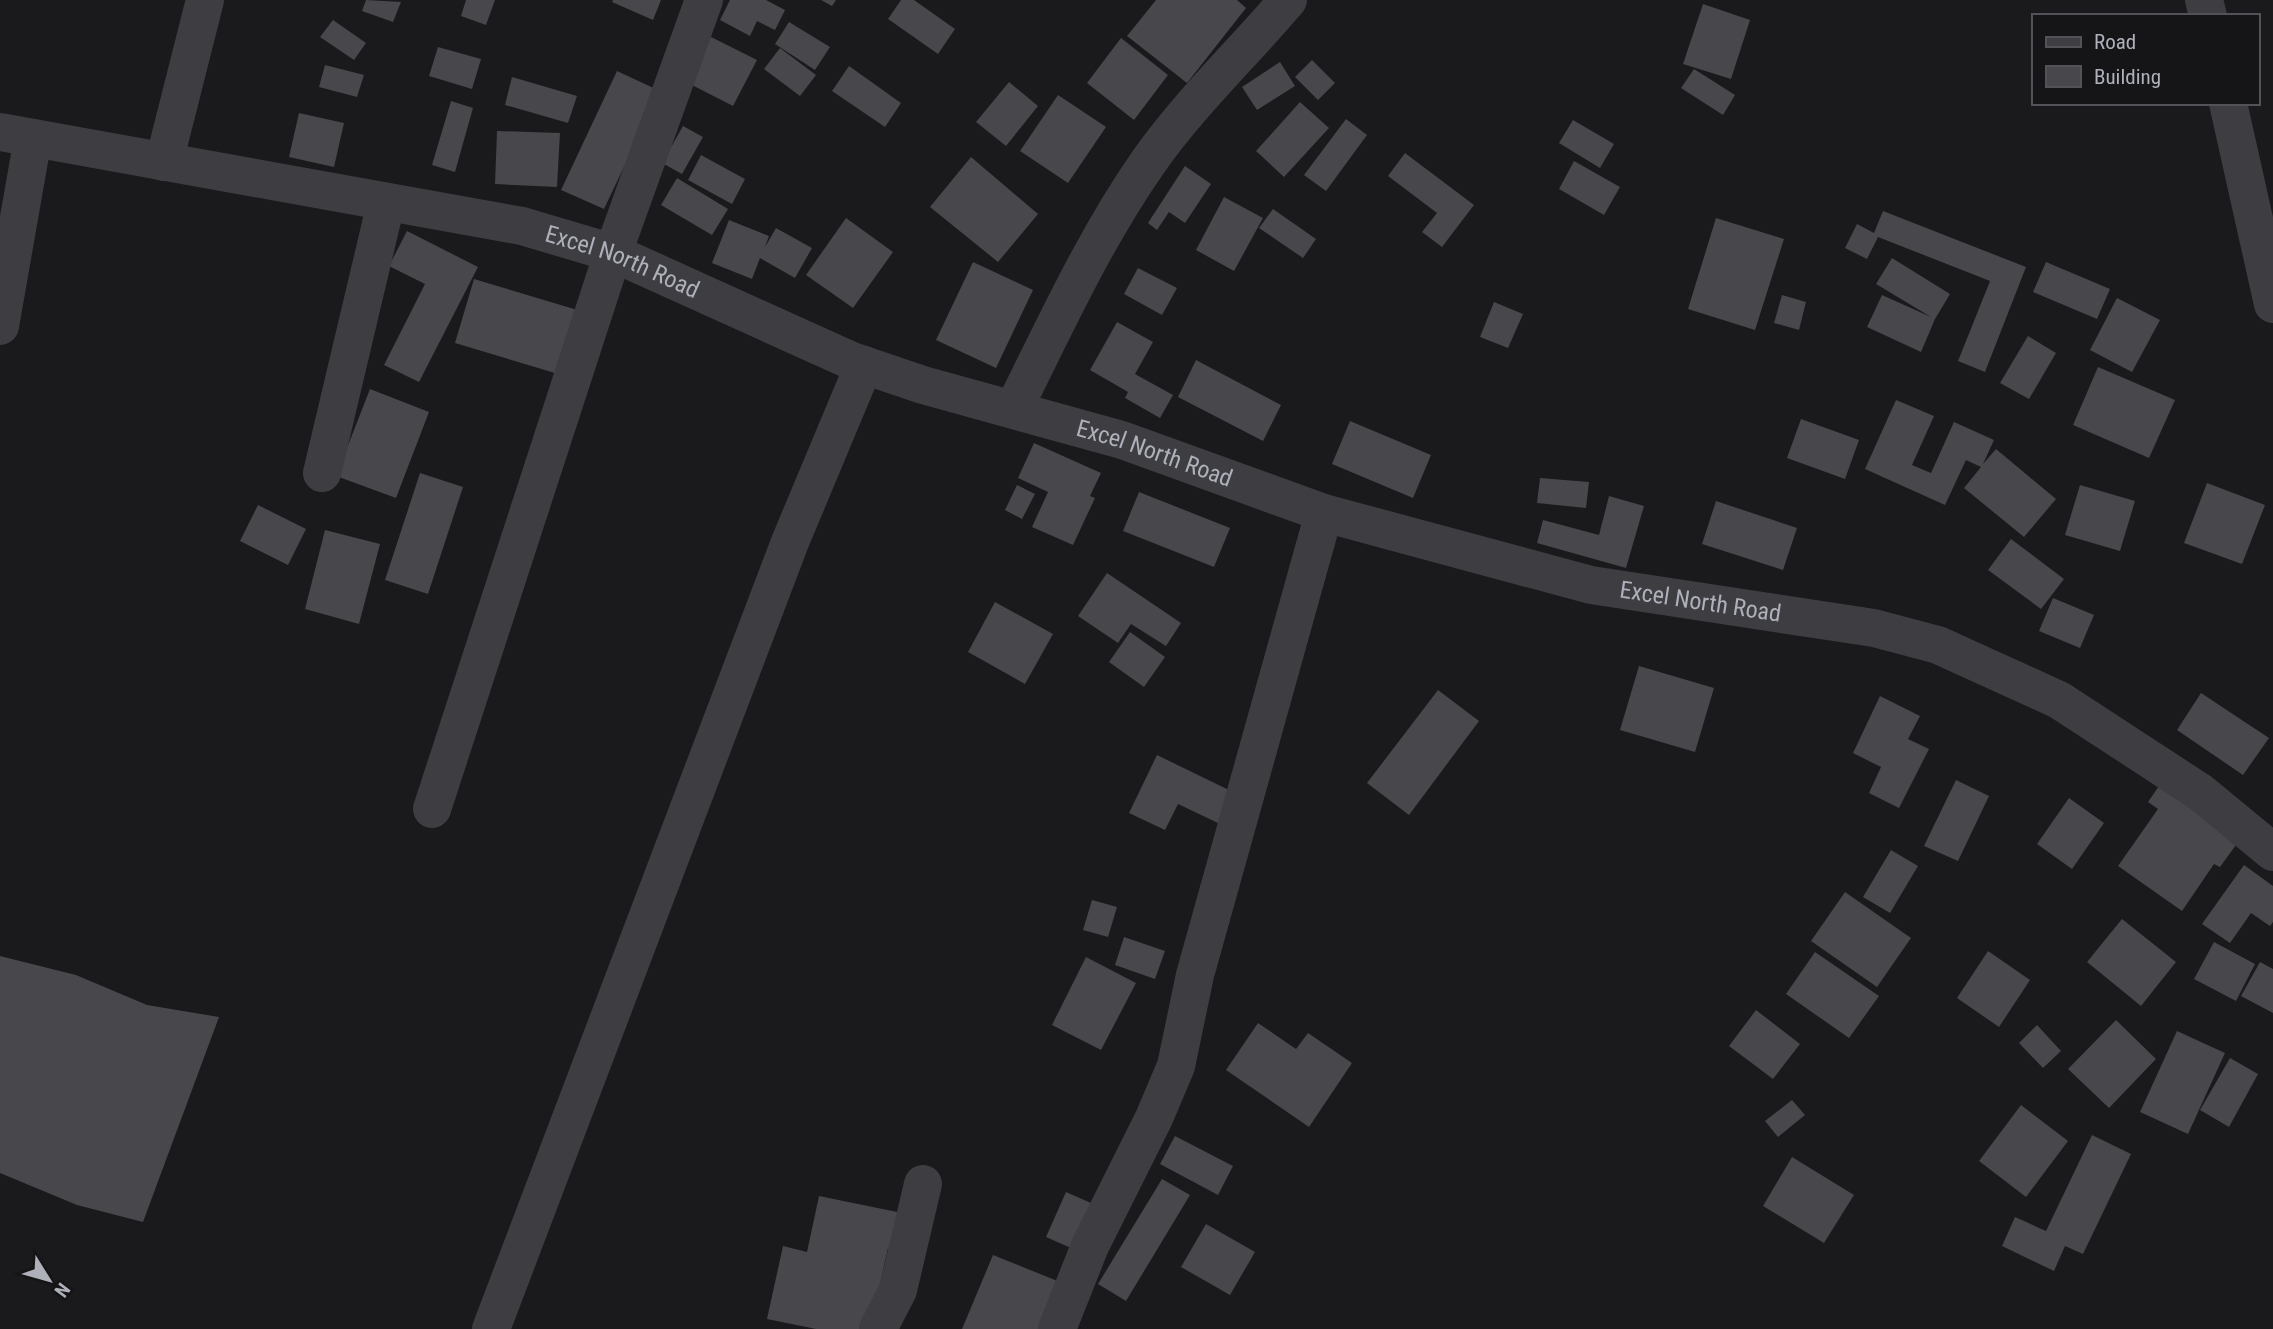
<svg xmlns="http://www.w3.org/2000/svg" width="2273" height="1329" font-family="'Roboto Condensed',sans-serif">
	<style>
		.building { fill: #47474c }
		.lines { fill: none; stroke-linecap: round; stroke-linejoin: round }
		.minor { stroke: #3d3d42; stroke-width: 38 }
		.labels { text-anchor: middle; stroke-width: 5; stroke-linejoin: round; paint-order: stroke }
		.street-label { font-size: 24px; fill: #aeb0ba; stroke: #151517 }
	</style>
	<rect width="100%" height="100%" fill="#1a1a1c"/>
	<path class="building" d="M366,0L401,2L393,22L362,11Z
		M466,0H495L486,25L461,16Z
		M613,0H661L653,20L612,2Z
		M730,0H766L785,10L775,30L757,21L750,36L720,20Z
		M821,0H836L832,6Z
		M901,0H914L955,29L938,54L888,19Z
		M1156,0H1237L1246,8L1187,83L1127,36Z
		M1703,4L1750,20L1731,79L1683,64Z
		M333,20L366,43L354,60L320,37Z
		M789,22L830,47L815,70L775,44Z
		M711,37L757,60L733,106L688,83Z
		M1121,38L1168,75L1134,120L1087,83Z
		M438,47L481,59L472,89L429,76Z
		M780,48L816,75L800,96L764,69Z
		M1312,60L1335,83L1318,100L1295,77Z
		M1280,62L1295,86L1257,110L1242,87Z
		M325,65L364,75L357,97L319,87Z
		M849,66L901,103L885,127L832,91Z
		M1694,69L1735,95L1723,115L1681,88Z
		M617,71L660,91L604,209L561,190Z
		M512,77L577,96L568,123L505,105Z
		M1009,82L1038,106L1006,146L976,122Z
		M1058,95L1106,127L1068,183L1020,151Z
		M451,101L473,108L455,172L432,165Z
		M1300,102L1329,128L1284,177L1256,151Z
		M299,113L344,123L334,167L289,157Z
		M1346,119L1367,135L1326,191L1304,175Z
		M1573,120L1614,144L1600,168L1559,143Z
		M683,126L703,137L682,174L662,163Z
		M497,131L560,133L557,187L495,184Z
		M1405,153L1474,205L1442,247L1422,232L1437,213L1388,176Z
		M701,155L745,179L732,204L688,180Z
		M971,157L1038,214L998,262L930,207Z
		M1574,161L1620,187L1604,215L1559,189Z
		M1185,166L1211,184L1185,223L1169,212L1157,230L1148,223Z
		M677,178L728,209L712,235L661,205Z
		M1224,197L1263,218L1234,271L1196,250Z
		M1273,209L1316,239L1303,258L1259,228Z
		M1883,211L2026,267L1985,372L1958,361L1990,281L1878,237L1867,259L1845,248L1857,224L1874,233Z
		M846,218L893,252L853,308L806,275Z
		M1716,218L1784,239L1755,330L1688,309Z
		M729,220L769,236L765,247L776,228L812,248L795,278L760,258L752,279L712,263Z
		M407,231L478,267L419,382L384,365L425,284L389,266Z
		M1892,258L1950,294L1935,319L1921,352L1867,327L1882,295L1931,317L1876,284Z
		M973,262L1033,290L996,368L936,340Z
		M2046,262L2110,289L2097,319L2033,292Z
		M1138,268L1177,288L1162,315L1124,294Z
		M474,279L584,312L565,376L455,343Z
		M1782,295L1806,302L1799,330L1774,323Z
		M2117,298L2160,320L2132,372L2090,350Z
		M1494,302L1523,314L1508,348L1480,337Z
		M1117,322L1153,342L1135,374L1173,395L1160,418L1125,398L1128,392L1090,370Z
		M2028,336L2056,353L2029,399L2000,383Z
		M1196,360L1281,405L1263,441L1178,397Z
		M2098,367L2175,400L2149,458L2073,425Z
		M370,389L429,412L396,498L336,476Z
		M1896,400L1934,416L1912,465L1931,473L1954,422L1994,440L1983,464L1996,449L2056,499L2024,537L1964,488L1981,467L1966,460L1945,505L1865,469Z
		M1801,419L1859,440L1845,479L1787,458Z
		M1350,421L1431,455L1413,498L1332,464Z
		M1034,443L1101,473L1090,496L1095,498L1073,545L1032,527L1048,492L1018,478Z
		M420,473L463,487L428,594L385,580Z
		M1540,478L1589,482L1586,508L1537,503Z
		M2207,483L2265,505L2242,564L2184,543Z
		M1017,485L1035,494L1022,519L1005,510Z
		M2080,485L2135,501L2120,551L2065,535Z
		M1139,492L1230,528L1214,567L1123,531Z
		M1609,496L1644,506L1626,568L1537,543L1543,520L1599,535Z
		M1716,501L1797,528L1783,570L1702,544Z
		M258,505L306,529L288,565L240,541Z
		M325,530L380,544L359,624L305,609Z
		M2011,539L2064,579L2041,609L1988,570Z
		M1107,573L1181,623L1166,646L1131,624L1118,643L1078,616Z
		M2053,598L2094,615L2080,648L2039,631Z
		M995,602L1053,634L1025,684L968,652Z
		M1130,632L1165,657L1144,687L1109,662Z
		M1639,666L1714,688L1695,752L1620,730Z
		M1438,690L1479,721L1409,815L1367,783Z
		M2201,693L2269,738L2243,775L2177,730Z
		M1880,696L1920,716L1908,739L1929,749L1899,808L1869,793L1881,767L1853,753Z
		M1157,755L1233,792L1218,823L1178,804L1165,830L1129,813Z
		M1956,780L1989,796L1958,861L1924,846Z
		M2161,783L2241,838L2220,867L2214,864L2182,911L2118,866L2158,809L2148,802Z
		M2069,798L2104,823L2072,869L2037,844Z
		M1891,850L1918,866L1890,913L1863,897Z
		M2244,865L2273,886V922L2270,926L2251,913L2230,943L2202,924Z
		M1845,892L1911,938L1877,987L1811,941Z
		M1092,900L1117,907L1108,937L1083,930Z
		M2122,919L2176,962L2141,1006L2087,962Z
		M1124,937L1165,951L1155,979L1115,965Z
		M2214,942L2255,964L2236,1001L2194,979Z
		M1988,951L2030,980L1999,1027L1957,998Z
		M1815,952L1879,996L1849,1038L1786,994Z
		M0,956L76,975L147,1005L219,1017L143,1222L77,1205L0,1173Z
		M1086,957L1136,983L1101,1050L1052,1025Z
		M2260,962L2273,969V1013L2241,996Z
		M1756,1010L1800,1044L1773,1079L1729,1046Z
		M2116,1020L2156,1059L2109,1108L2068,1069Z
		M1258,1023L1296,1049L1308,1033L1352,1063L1309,1127L1226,1070Z
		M2037,1025L2061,1051L2043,1068L2019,1043Z
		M2177,1031L2225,1053L2188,1134L2140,1112Z
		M2230,1058L2258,1074L2229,1127L2200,1110Z
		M1792,1100L1805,1115L1778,1137L1765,1121Z
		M2021,1105L2068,1141L2026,1197L1979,1161Z
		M2092,1135L2131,1154L2083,1254L2065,1246L2054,1271L2002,1246L2015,1217L2046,1231Z
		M1175,1136L1233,1166L1218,1195L1160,1164Z
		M1792,1157L1854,1195L1824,1243L1763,1206Z
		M1162,1179L1190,1195L1126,1301L1098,1284Z
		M1066,1192L1091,1203L1071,1248L1046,1237Z
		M819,1196L907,1214L899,1250L888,1248L870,1329H816L767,1319L783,1246L807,1252Z
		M1206,1224L1255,1252L1230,1295L1181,1267Z
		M993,1255L1060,1282L1040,1329H962Z"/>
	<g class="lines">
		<g class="minor">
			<path d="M2204,0L2208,16"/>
			<path d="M2228,103L2273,304"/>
			<path id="s1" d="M0,132L522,226L613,253L852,361L923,385L1122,440L1324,513L1591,585L1874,628L1938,645L2059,700L2200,792L2273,852"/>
			<path d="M164,162L205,0"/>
			<path d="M0,326L33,138"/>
			<path d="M1014,408C1056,324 1095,238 1149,161C1190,103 1242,54 1288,0"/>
			<path d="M322,473L386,203"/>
			<path d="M432,809L613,253L704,0"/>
			<path d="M491,1329L790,542L864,365"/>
			<path d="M878,1329L898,1290L923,1184"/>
			<path d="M1057,1329L1090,1246L1154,1118L1176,1066L1195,975L1324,513"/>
		</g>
	</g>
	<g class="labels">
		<g class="street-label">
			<text dy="8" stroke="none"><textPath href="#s1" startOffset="637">Excel North Road</textPath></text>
			<text dy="8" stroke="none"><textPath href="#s1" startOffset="1204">Excel North Road</textPath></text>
			<text dy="8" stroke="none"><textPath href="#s1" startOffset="1771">Excel North Road</textPath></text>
		</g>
	</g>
	<rect x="2032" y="14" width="228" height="91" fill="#151517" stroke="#525358" stroke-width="2"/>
	<rect x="2046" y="37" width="35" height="10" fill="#3d3d42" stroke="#525358" stroke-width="2"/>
	<text x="2094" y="49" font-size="21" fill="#aeb0ba">Road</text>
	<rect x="2046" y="66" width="35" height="21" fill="#47474c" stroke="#525358" stroke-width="2"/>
	<text x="2094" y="84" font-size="21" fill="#aeb0ba">Building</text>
	<g transform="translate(49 1280) rotate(127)" stroke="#151517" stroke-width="5" paint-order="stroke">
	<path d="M0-5L12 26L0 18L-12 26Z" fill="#aeb0ba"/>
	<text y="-10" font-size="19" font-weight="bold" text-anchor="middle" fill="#aeb0ba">N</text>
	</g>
</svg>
